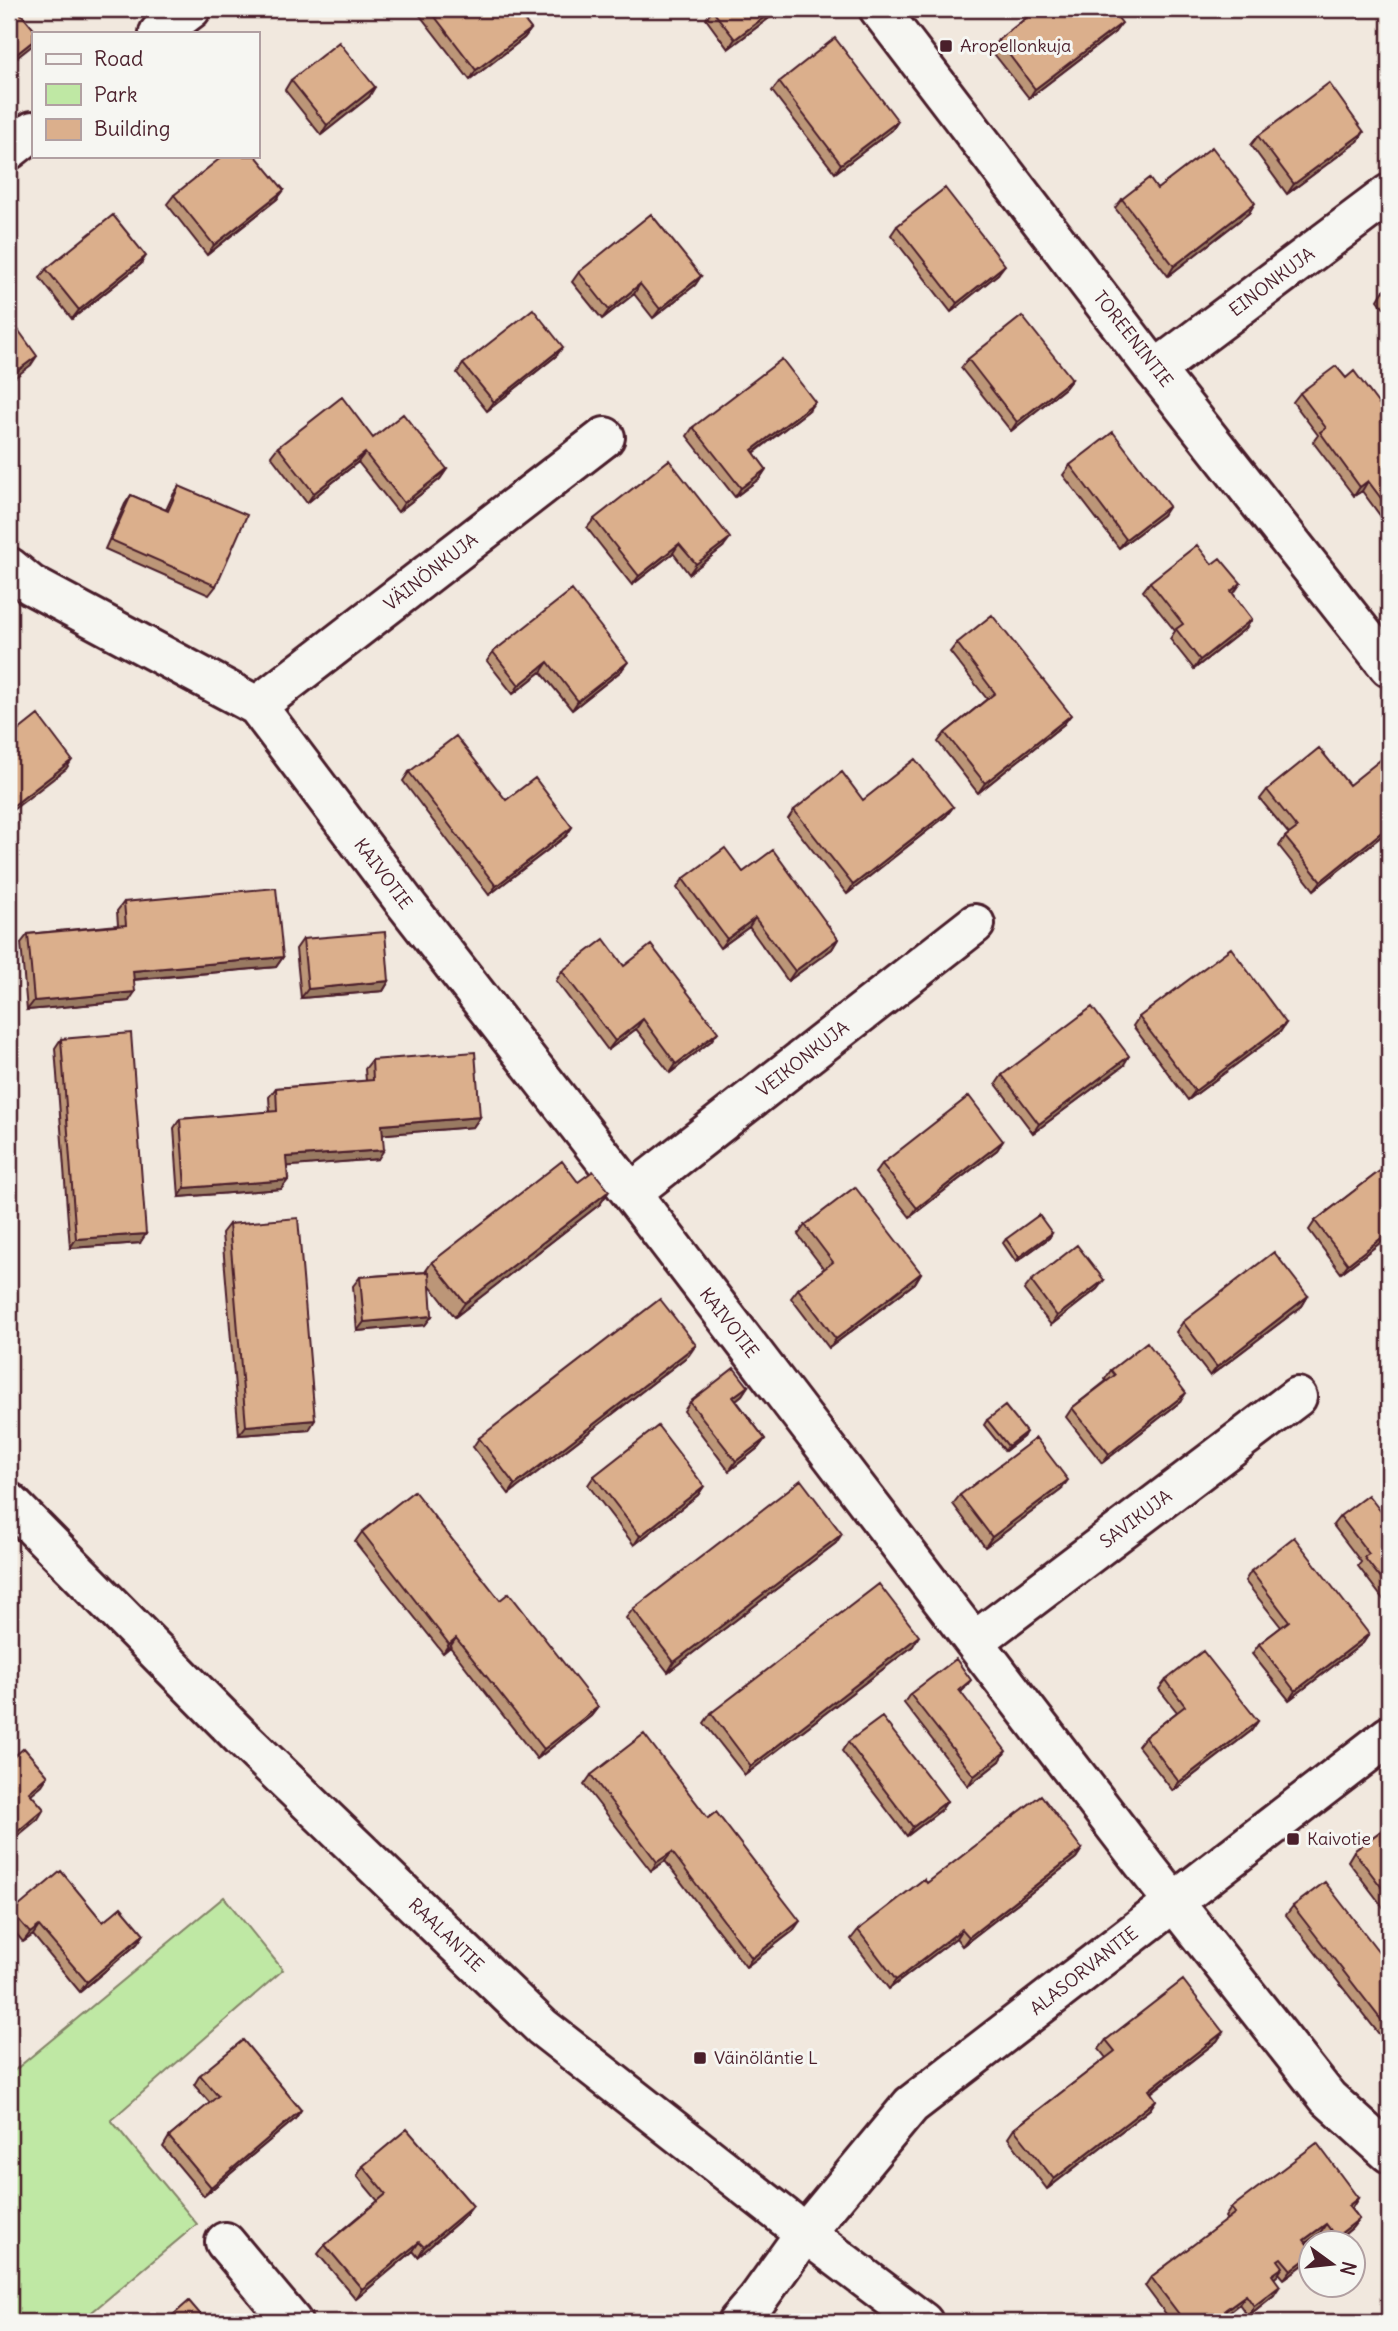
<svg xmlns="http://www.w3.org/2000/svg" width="1398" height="2331" font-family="Delius,sans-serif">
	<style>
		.green { fill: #bfe8a4; stroke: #848468; stroke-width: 2 }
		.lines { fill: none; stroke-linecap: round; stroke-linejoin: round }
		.street-casing { stroke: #4a1f2b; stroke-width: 44 }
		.secondary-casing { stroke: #4a1f2b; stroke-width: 44 }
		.street { stroke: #f6f6f2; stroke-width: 38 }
		.secondary { stroke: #f6f6f2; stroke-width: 38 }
		.wall { fill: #bc9678; stroke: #4a1f2b; stroke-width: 2 }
		.shaded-wall { fill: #997a62; stroke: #4a1f2b; stroke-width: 2 }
		.building { fill: #dbaf8c; stroke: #4a1f2b; stroke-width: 2 }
		.poi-dot { fill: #4a1f2b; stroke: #f6f6f2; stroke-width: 2.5 }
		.labels { text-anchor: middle; stroke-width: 6; stroke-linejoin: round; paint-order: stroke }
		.poi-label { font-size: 18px; fill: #4a1f2b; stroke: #f6f6f2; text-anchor: start }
		.street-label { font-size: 18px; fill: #4a1f2b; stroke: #f6f6f2 }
	</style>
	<rect width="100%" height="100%" fill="#f1e8de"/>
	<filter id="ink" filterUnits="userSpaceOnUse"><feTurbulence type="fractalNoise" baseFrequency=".0143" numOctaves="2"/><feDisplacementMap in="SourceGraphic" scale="14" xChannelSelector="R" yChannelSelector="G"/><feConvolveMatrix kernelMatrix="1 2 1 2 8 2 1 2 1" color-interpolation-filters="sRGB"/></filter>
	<g filter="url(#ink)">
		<path class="green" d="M224,1897L283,1970L111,2120L197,2224L80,2322H9V2075Z"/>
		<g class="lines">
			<defs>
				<path id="street" d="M159,33L191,9
					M9,150L33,131
					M1155,370L1389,194
					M9,567L31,585L257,706L406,904L631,1193L1147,1868L1328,2098L1389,2153
					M257,706L605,437
					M631,1193L975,924
					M975,1641L1297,1397
					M225,2242L292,2322"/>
				<path id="secondary" d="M879,9L1155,370L1389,667
					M9,1502L241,1737L542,2027L805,2233L923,2322
					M738,2322L757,2300L805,2233L911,2105L1389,1736"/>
			</defs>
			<use href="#street" class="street-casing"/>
			<use href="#secondary" class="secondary-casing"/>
			<use href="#street" class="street"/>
			<use href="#secondary" class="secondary"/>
		</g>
		<path class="wall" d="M415,9H515L531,29L524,38L470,80Z
			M713,9H781L728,49L706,19Z
			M1026,9H1111L1115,32L1029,98L991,50L998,40L1031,14Z
			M291,80L369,97L321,135L285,90Z
			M779,82L898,121L892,130L835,173L772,91Z
			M1258,136L1358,141L1287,194L1251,145Z
			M1157,189L1249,213L1168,276L1115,208L1122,199Z
			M284,190L277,199L207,255L167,204L174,195Z
			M897,226L998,274L951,312L891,235Z
			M140,265L72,319L40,278L46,269Z
			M579,272L701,276L695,285L653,318L634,294L602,319L572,282Z
			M1389,287V314L1378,300L1384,290Z
			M556,356L487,411L457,373L463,364Z
			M968,359L1072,379L1065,388L1011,431L961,368Z
			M1346,378L1389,418V513L1382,518L1362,491L1354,496L1313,442L1318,435L1293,402L1300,393Z
			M808,411L754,453L766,469L760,478L735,497L687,436L693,427Z
			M373,438L447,469L440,479L398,512L358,462L307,503L271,456L278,447Z
			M1070,465L1163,515L1119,548L1063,475Z
			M179,486L216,586L209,595L105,549L125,504L131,495L166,510L173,495Z
			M594,519L723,547L689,574L673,553L632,585L587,528Z
			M1150,582L1234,593L1233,594L1252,619L1246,628L1194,669L1170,639L1175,631L1143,591Z
			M957,643L1064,724L978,793L938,742L945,733L987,699L950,652Z
			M493,652L621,671L572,710L541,672L513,694L487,661Z
			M409,772L572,827L566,836L489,895L403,781Z
			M1267,790L1389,830L1314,890L1279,846L1285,837L1289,834L1260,799Z
			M863,800L953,807L946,816L847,894L788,819L794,810Z
			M743,872L838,939L832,949L788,981L749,927L720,948L677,888L683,879Z
			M124,902L283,957L276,967L134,980L129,1001L27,1010L21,943L28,934L118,925L117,911Z
			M303,939L389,981L383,991L301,998L296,949Z
			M624,966L711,1041L670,1073L636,1029L608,1050L556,981L562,971Z
			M1139,1017L1286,1023L1280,1032L1188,1100L1133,1026Z
			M61,1039L140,1243L70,1248L55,1048Z
			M372,1060L480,1117L473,1127L383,1134L378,1159L287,1166L288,1180L281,1189L179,1197L174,1128L180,1119L270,1112L269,1097L276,1088L366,1081L365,1069Z
			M1123,1066L1033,1133L996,1084L1002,1075Z
			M1003,1141L997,1150L910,1217L875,1173L882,1164Z
			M1389,1164V1236L1341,1273L1309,1230L1315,1221Z
			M578,1182L609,1191L600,1204L455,1317L429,1284L432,1316L425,1325L357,1331L353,1286L360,1277L425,1272L432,1262Z
			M229,1224L309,1430L239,1435L222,1233Z
			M805,1225L921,1273L915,1283L829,1348L791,1298L798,1289L824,1269L798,1235Z
			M1052,1233L1049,1238L1016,1262L1003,1243L1006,1239Z
			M1104,1280L1097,1289L1051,1325L1024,1290L1031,1281Z
			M1308,1296L1302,1306L1210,1376L1176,1332L1183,1322Z
			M689,1355L509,1494L473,1447L479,1438Z
			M1111,1370L1180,1402L1102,1463L1066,1417L1072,1408L1106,1381L1105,1379Z
			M748,1386L742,1395L736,1400L765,1439L758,1448L729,1471L684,1411L690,1402Z
			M987,1420L1023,1437L1005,1451L984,1425Z
			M594,1476L704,1486L698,1495L634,1545L588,1485Z
			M1061,1490L985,1547L953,1504L960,1495Z
			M1340,1516L1389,1522V1607L1358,1566L1361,1562L1333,1525Z
			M362,1532L500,1600L598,1707L591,1716L537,1759L450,1647L443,1653L355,1542Z
			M836,1543L668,1672L626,1618L633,1609Z
			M1251,1571L1369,1634L1363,1643L1289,1700L1252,1654L1259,1644L1281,1627L1245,1581Z
			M913,1646L745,1775L704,1723L711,1713Z
			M1166,1680L1258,1721L1251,1731L1173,1791L1138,1746L1145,1737L1177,1712L1159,1689Z
			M964,1689L961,1692L1000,1761L968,1786L904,1703L910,1694Z
			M848,1742L947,1801L941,1810L907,1836L842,1751Z
			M591,1775L793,1931L746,1967L665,1861L651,1871L584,1785Z
			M1389,1825V1915L1348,1861L1354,1851Z
			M1082,1849L1076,1858L962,1946L956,1938L889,1989L851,1939L858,1930L927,1883Z
			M1293,1906L1389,1965V2041L1386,2043L1286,1915Z
			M12,1912L103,1922L144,1934L137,1944L80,1992L33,1935L23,1942L9,1925V1917Z
			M1223,2032L1217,2041L1151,2093L1156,2100L1150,2109L1047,2189L1008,2138L1014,2129L1106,2058L1099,2049L1106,2040Z
			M200,2075L301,2110L295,2119L204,2196L163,2147L169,2137L210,2103L194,2085Z
			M363,2166L466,2215L418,2257L413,2251L356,2299L318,2254L325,2245L378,2201L357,2176Z
			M1358,2198L1351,2209L1359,2219L1352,2228L1333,2244H1328L1320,2233L1306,2243L1311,2249V2256L1307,2262L1284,2279L1279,2273L1274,2278V2295L1248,2316L1239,2304L1227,2313L1233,2322H1172L1145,2286L1151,2277L1227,2220L1225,2217L1231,2208Z"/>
		<path class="shaded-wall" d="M775,9H781L728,49L735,39Z
			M1122,23L1115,32L1029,98L1035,89Z
			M531,29L524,38L470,80L476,70Z
			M33,41V45L9,64V60Z
			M375,87L369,97L321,135L327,125Z
			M898,121L892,130L835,173L841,164Z
			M1364,132L1358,141L1287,194L1294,184Z
			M284,190L277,199L207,255L214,245Z
			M1255,203L1249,213L1168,276L1174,266Z
			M146,256L140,265L72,319L79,310Z
			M1005,265L998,274L951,312L957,303Z
			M701,276L695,285L653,318L660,309Z
			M640,284L634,294L602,319L609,310Z
			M563,347L556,356L487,411L494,402Z
			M37,356L31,365L9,382V377Z
			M1072,379L1065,388L1011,431L1017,422Z
			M815,402L808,411L745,459L752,450Z
			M365,453L358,462L307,503L314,493Z
			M447,469L440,479L398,512L404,503Z
			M766,469L760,478L735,497L741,488Z
			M1368,481L1362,491L1354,496L1360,487Z
			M1169,506L1163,515L1119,548L1126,539Z
			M1389,508V513L1382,518Z
			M730,538L723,547L689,574L696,564Z
			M679,544L673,553L632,585L639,576Z
			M1241,583L1234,593L1224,601L1231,591Z
			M1252,619L1246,628L1194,669L1200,660Z
			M548,662L541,672L513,694L519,685Z
			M628,662L621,671L572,710L578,701Z
			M1071,715L1064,724L978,793L985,783Z
			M72,760L66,769L9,813V809Z
			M953,807L946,816L847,894L853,885Z
			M1389,826V830L1314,890L1321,881Z
			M572,827L566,836L489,895L496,886Z
			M755,918L749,927L720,948L727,939Z
			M838,939L832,949L788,981L795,971Z
			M283,957L276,967L127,980L133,971Z
			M389,981L383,991L301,998L308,989Z
			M135,992L129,1001L27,1010L34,1001Z
			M643,1019L636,1029L608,1050L615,1041Z
			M1286,1023L1280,1032L1188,1100L1195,1091Z
			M718,1032L711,1041L670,1073L676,1064Z
			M1129,1056L1123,1066L1033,1133L1039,1124Z
			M480,1117L473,1127L376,1135L382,1125Z
			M1003,1141L997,1150L910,1217L917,1208Z
			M384,1150L378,1159L280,1167L286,1157Z
			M288,1180L281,1189L179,1197L185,1188Z
			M609,1191L600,1204L455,1317L465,1303Z
			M1389,1232V1236L1341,1273L1348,1264Z
			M1052,1233L1049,1238L1016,1262L1019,1257Z
			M146,1234L140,1243L70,1248L76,1239Z
			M921,1273L915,1283L829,1348L836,1339Z
			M1104,1280L1097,1289L1051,1325L1057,1316Z
			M1308,1296L1302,1306L1210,1376L1217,1367Z
			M432,1316L425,1325L357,1331L364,1322Z
			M696,1345L689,1355L509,1494L515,1485Z
			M748,1386L742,1395L727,1407L733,1397Z
			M1186,1393L1180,1402L1102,1463L1109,1454Z
			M315,1420L309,1430L239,1435L246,1426Z
			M1026,1432L1023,1437L1005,1451L1008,1446Z
			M765,1439L758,1448L729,1471L736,1461Z
			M1068,1480L1061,1490L985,1547L992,1537Z
			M704,1486L698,1495L634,1545L640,1536Z
			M842,1534L836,1543L668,1672L674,1662Z
			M1369,1634L1363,1643L1289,1700L1295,1691Z
			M919,1636L913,1646L745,1775L751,1766Z
			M456,1638L450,1647L443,1653L449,1644Z
			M971,1680L964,1689L952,1699L959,1690Z
			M598,1707L591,1716L537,1759L544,1749Z
			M1258,1721L1251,1731L1173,1791L1179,1782Z
			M1006,1751L1000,1761L968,1786L974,1776Z
			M48,1776L42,1785L23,1801L29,1792Z
			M947,1801L941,1810L907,1836L913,1827Z
			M44,1809L38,1819L9,1843V1839Z
			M1082,1849L1076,1858L962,1946L969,1937Z
			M672,1852L665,1861L651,1871L657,1862Z
			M800,1921L793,1931L746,1967L752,1958Z
			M39,1926L33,1935L23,1942L30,1933Z
			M962,1929L956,1938L889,1989L896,1980Z
			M144,1934L137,1944L80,1992L87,1982Z
			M1223,2032L1217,2041L1142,2099L1149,2090Z
			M1156,2100L1150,2109L1047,2189L1054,2179Z
			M301,2110L295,2119L204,2196L211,2187Z
			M1358,2198L1352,2208L1342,2215L1348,2206Z
			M473,2206L466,2215L418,2257L424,2247Z
			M1359,2219L1352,2228L1333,2244H1331L1336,2237Z
			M1326,2224L1320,2233L1297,2249L1304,2240Z
			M419,2242L413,2251L356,2299L362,2289Z
			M1311,2255L1307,2262L1284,2279L1291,2270Z
			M1283,2267L1277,2276L1266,2285L1272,2275Z
			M1280,2286L1274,2295L1248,2316L1254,2306Z
			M1246,2295L1239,2304L1219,2320L1225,2310Z"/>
		<path class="building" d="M9,9H17L37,33H33V41L9,60Z
			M429,9H515L531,29L476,70Z
			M713,9H775L735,39L712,10Z
			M1038,9H1111L1122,23L1035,89L998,40Z
			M835,38L898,121L841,164L779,82Z
			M339,42L375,87L327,125L291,80Z
			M1329,83L1364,132L1294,184L1258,136Z
			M1212,147L1255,203L1174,266L1122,199L1149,178L1157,189Z
			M223,156H256L284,190L214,245L174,195Z
			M945,188L1005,265L957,303L897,226Z
			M651,214L701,276L660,309L640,284L609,310L579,272Z
			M113,215L146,256L79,310L46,269Z
			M1389,287V297L1384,290Z
			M9,305L13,310L9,314Z
			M533,309L563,347L494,402L463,364Z
			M1022,316L1072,379L1017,422L968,359Z
			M9,317L37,356L9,377Z
			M782,359L815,402L752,450L766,469L741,488L693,427Z
			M1336,366L1346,378L1354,371L1389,418V509L1368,481L1360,487L1320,432L1326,428L1300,393Z
			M342,397L373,438L403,414L447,469L404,503L365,453L314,493L278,447Z
			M1113,432L1169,506L1126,539L1070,465Z
			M669,460L730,538L696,564L679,544L639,576L594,519Z
			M179,486L247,515L216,586L111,540L131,495L168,511Z
			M1197,545L1212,564L1220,558L1241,583L1231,591L1252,619L1200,660L1176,629L1183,624L1150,582Z
			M572,590L628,662L578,701L548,662L519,685L493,652Z
			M992,615L1071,715L985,783L945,733L995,693L957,643Z
			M38,715L72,760L9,809V738Z
			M456,736L506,800L535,778L572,827L496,886L409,772Z
			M1319,748L1349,785L1389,753V826L1321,881L1285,837L1297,828L1267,790Z
			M915,759L953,807L853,885L794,810L842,772L863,800Z
			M725,848L743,872L773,850L838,939L795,971L755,918L727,939L683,879Z
			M276,888L283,957L133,971L135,992L34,1001L28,934L126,925L124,902Z
			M385,932L389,981L308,989L303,939Z
			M604,939L624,966L651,945L718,1032L676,1064L643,1019L615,1041L562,971Z
			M1231,948L1286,1023L1195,1091L1139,1017Z
			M1092,1007L1129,1056L1039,1124L1002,1075Z
			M131,1033L146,1234L76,1239L61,1039Z
			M475,1052L480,1117L382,1125L384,1150L286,1157L288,1180L185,1188L180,1119L277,1111L276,1088L373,1080L372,1060Z
			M969,1096L1003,1141L917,1208L882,1164Z
			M562,1161L578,1182L593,1171L609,1191L465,1303L432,1262Z
			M1389,1164V1232L1348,1264L1315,1221Z
			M855,1187L921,1273L836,1339L798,1289L833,1262L805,1225Z
			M1039,1215L1052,1233L1019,1257L1006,1239Z
			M298,1218L315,1420L246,1426L229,1224Z
			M1077,1245L1104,1280L1057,1316L1031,1281Z
			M1274,1252L1308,1296L1217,1367L1183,1322Z
			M429,1272L432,1316L364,1322L360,1277Z
			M660,1299L696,1345L515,1485L479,1438Z
			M1147,1342L1186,1393L1109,1454L1072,1408L1115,1375L1111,1370Z
			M734,1368L748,1386L733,1397L765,1439L736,1461L690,1402Z
			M1005,1406L1026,1432L1008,1446L987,1420Z
			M658,1426L704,1486L640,1536L594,1476Z
			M1036,1438L1068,1480L992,1537L960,1495Z
			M801,1480L842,1534L674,1662L633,1609Z
			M414,1491L500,1600L509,1593L598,1707L544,1749L456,1638L449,1644L362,1532Z
			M1368,1495L1389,1522V1589L1364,1557L1369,1554L1340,1516Z
			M1294,1537L1369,1634L1295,1691L1259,1644L1289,1621L1251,1571Z
			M879,1584L919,1636L751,1766L711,1713Z
			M1203,1651L1258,1721L1179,1782L1145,1737L1185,1706L1166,1680Z
			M956,1659L971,1680L959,1690L1006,1751L974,1776L910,1694Z
			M882,1717L947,1801L913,1827L848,1742Z
			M644,1734L708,1818L716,1812L800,1921L752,1958L672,1852L657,1862L591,1775Z
			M24,1748L48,1776L29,1792L44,1809L9,1839V1761Z
			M1041,1795L1082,1849L969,1937L962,1929L896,1980L858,1930L924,1879L927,1883Z
			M1389,1825V1897L1354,1851Z
			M61,1871L103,1922L121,1907L144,1934L87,1982L39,1926L30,1933L12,1912Z
			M1325,1882L1389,1965V2030L1293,1906Z
			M1183,1980L1223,2032L1149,2090L1156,2100L1054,2179L1014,2129L1115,2051L1106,2040Z
			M243,2040L301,2110L211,2187L169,2137L218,2096L200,2075Z
			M407,2129L473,2206L424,2247L419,2242L362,2289L325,2245L386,2194L363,2166Z
			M1317,2143L1358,2198L1348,2206L1359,2219L1336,2237L1326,2224L1304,2240L1311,2249V2255L1291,2270L1281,2258L1278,2260L1283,2267L1272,2275L1280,2286L1254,2306L1246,2295L1225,2310L1234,2321L1232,2322H1185L1151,2277L1235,2213L1231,2208Z
			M189,2301L207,2322H165Z"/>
	</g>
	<g class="poi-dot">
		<rect x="939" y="39" width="14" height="14" rx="3.5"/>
		<rect x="1286" y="1832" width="14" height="14" rx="3.5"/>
		<rect x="693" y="2051" width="14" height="14" rx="3.5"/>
	</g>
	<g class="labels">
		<g class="poi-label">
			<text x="960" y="52">Aropellonkuja</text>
			<text x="1307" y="1845">Kaivotie</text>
			<text x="714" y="2064">Väinöläntie L</text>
		</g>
		<g class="street-label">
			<text transform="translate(1272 282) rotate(-37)" y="6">EINONKUJA</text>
			<text transform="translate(1133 339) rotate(52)" y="6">TOREENINTIE</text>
			<text transform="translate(431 572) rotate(-38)" y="6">VÄINÖNKUJA</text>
			<text transform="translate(383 874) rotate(53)" y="6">KAIVOTIE</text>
			<text transform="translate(803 1059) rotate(-38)" y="6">VEIKONKUJA</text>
			<text transform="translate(729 1323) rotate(52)" y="6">KAIVOTIE</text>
			<text transform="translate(1136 1519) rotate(-37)" y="6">SAVIKUJA</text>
			<text transform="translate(446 1935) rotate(44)" y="6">RAALANTIE</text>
			<text transform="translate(1084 1971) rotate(-38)" y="6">ALASORVANTIE</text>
		</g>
	</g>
	<rect width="1398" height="2331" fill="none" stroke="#f6f6f2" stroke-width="35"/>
	<rect x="18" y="18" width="1363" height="2296" fill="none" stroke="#4a1f2b" stroke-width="2.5" filter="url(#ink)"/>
	<rect x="32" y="32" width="228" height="126" fill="#f6f6f2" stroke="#b1a0a2" stroke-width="2"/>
	<rect x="46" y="54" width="35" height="10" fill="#f6f6f2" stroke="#b1a0a2" stroke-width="2"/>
	<text x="94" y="66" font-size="21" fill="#4a1f2b">Road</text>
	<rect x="46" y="84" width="35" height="21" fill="#bfe8a4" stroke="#b1a0a2" stroke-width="2"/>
	<text x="94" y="102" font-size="21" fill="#4a1f2b">Park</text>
	<rect x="46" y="119" width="35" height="21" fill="#dbaf8c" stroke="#b1a0a2" stroke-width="2"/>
	<text x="94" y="136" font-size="21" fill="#4a1f2b">Building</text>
	<g transform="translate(1332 2264) rotate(105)"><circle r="33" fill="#f6f6f2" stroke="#b1a0a2" stroke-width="2"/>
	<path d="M0-5L12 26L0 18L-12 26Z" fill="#4a1f2b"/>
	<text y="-10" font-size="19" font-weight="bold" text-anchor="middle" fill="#4a1f2b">N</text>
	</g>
</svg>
